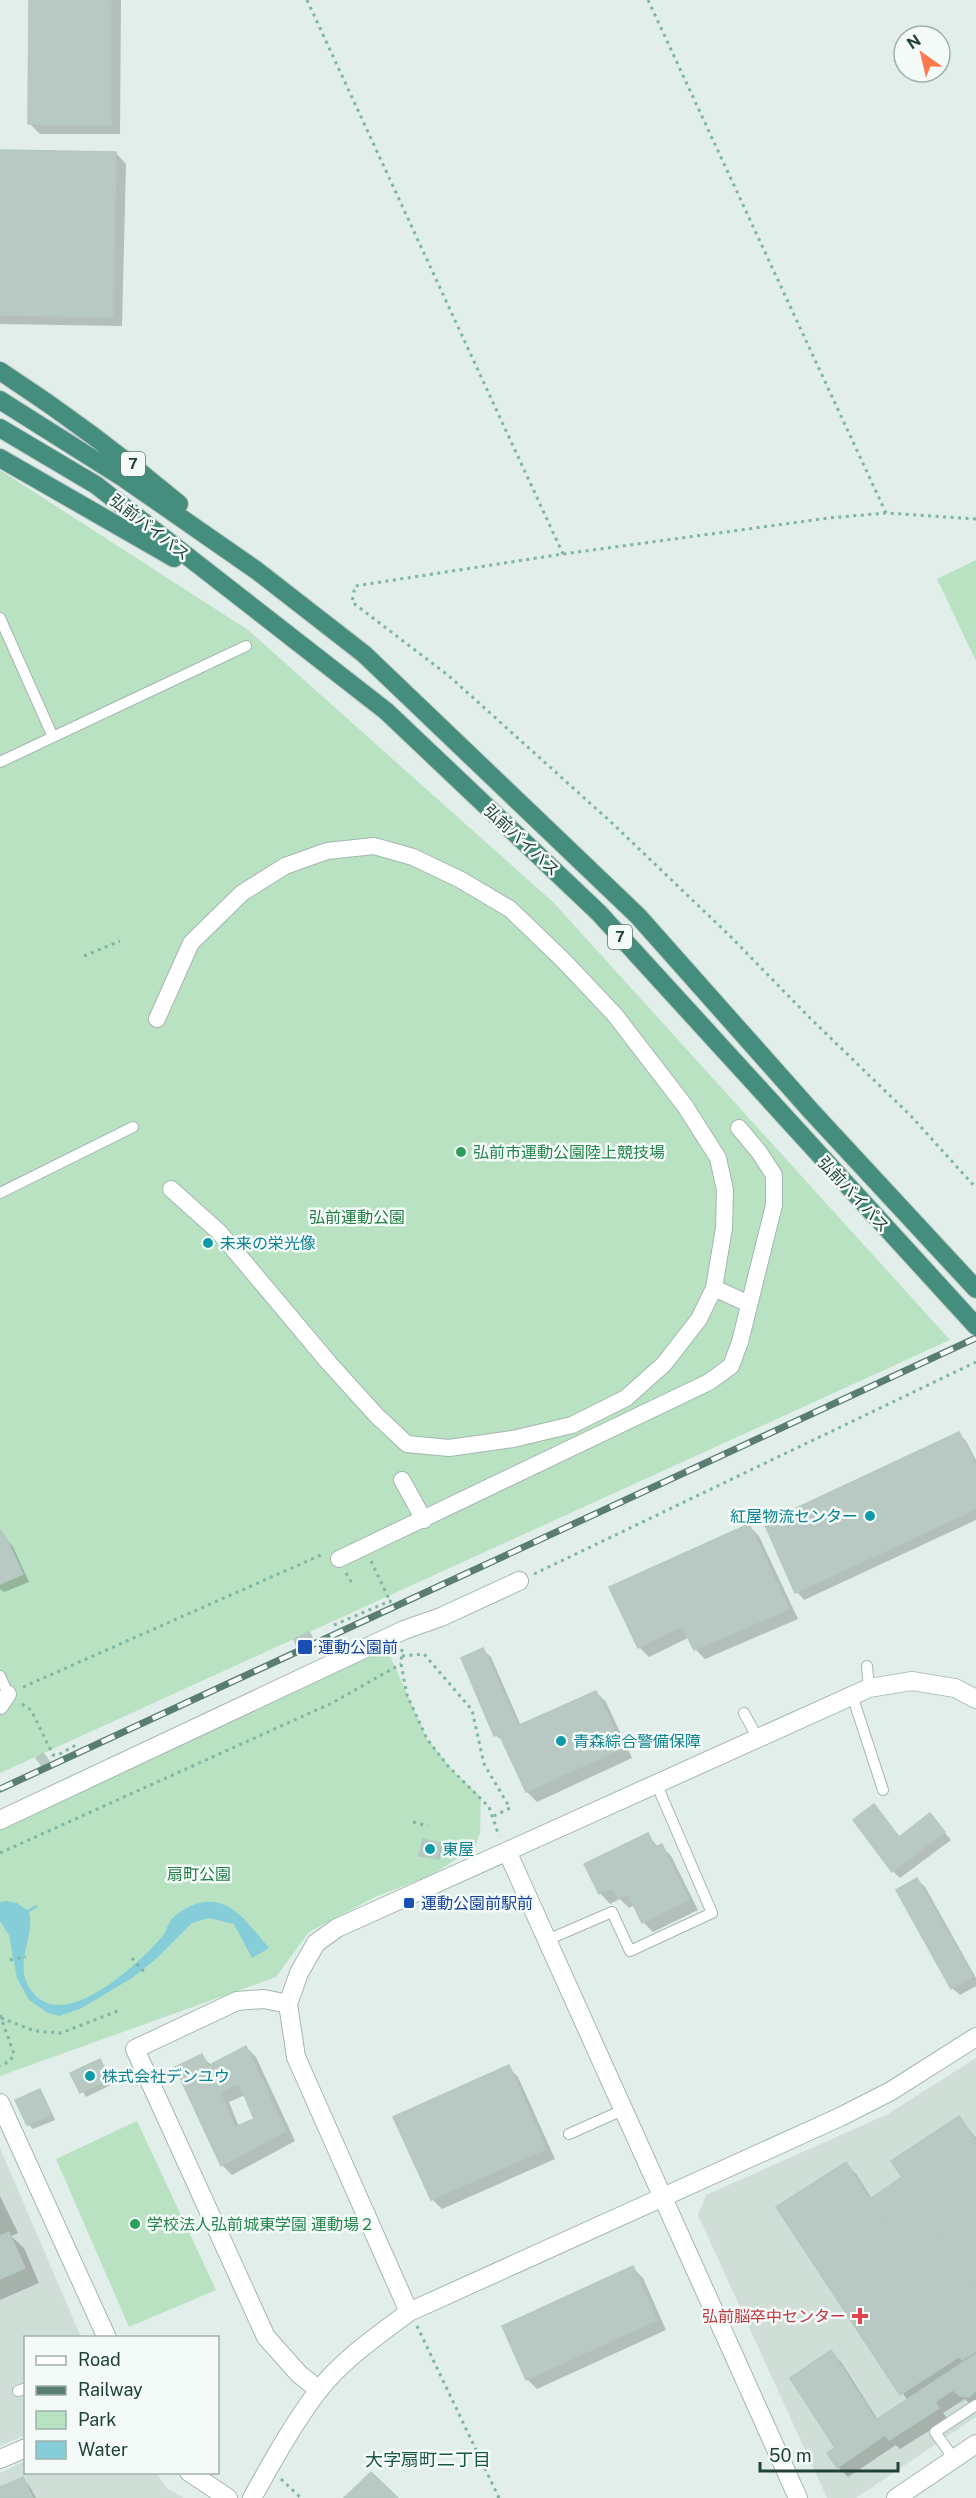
<svg xmlns="http://www.w3.org/2000/svg" width="976" height="2498" font-family="'Public Sans','Noto Sans JP',sans-serif">
	<style>
		.built { fill: #d0ded8 }
		.green { fill: #b9e2c3 }
		.water { fill: #84cdd9 }
		.shadow { fill: #0003; fill-rule: evenodd }
		.building { fill: #b7c9c2; stroke: #b4c9c0; stroke-width: 1.5; fill-rule: evenodd }
		.lines { fill: none; stroke-linecap: round; stroke-linejoin: round }
		.service-casing { stroke: #a4b7b0; stroke-width: 12 }
		.pedestrian-casing { stroke: #a4b7b0; stroke-width: 18 }
		.minor-casing { stroke: #a4b7b0; stroke-width: 20 }
		.tertiary-casing { stroke: #a4b7b0; stroke-width: 20 }
		.trunk-casing { stroke: #c1cac7; stroke-width: 20 }
		.path { stroke: #7fb5a4; stroke-width: 3; stroke-dasharray: 3 4.5; stroke-linecap: butt }
		.service { stroke: #fff; stroke-width: 10 }
		.pedestrian { stroke: #fff; stroke-width: 16 }
		.minor { stroke: #fff; stroke-width: 18 }
		.tertiary { stroke: #fff; stroke-width: 18 }
		.trunk { stroke: #458d7c; stroke-width: 18 }
		.rail-casing { stroke: #5a7d73; stroke-width: 7 }
		.rail { stroke: #f3faf7; stroke-width: 4.5; stroke-dasharray: 14; stroke-linecap: butt }
		.leisure-dot { fill: #2e9e5b; stroke: #f3faf7; stroke-width: 2 }
		.culture-dot { fill: #0f9aa8; stroke: #f3faf7; stroke-width: 2 }
		.transit-dot { fill: #1a4fb4; stroke: #f3faf7; stroke-width: 2 }
		.health-dot { fill: #e0444e; stroke: #f3faf7; stroke-width: 2 }
		.labels { text-anchor: middle; stroke-width: 5; stroke-linejoin: round; paint-order: stroke }
		.shield { fill: #f3faf7; stroke: #5f7971; stroke-width: 1.5 }
		.shield-label { font-size: 15px; font-weight: bold; fill: #204238 }
		.street-label { font-size: 16px; fill: #204238; stroke: #f3faf7 }
		.leisure-label { font-size: 16px; fill: #27864d; stroke: #f3faf7; text-anchor: start }
		.park-label { font-size: 16px; fill: #257d46; stroke: #f3faf7 }
		.culture-label { font-size: 16px; fill: #0d838f; stroke: #f3faf7; text-anchor: start }
		.transit-label { font-size: 16px; fill: #164399; stroke: #f3faf7; text-anchor: start }
		.health-label { font-size: 16px; fill: #be3a42; stroke: #f3faf7; text-anchor: end }
		.neighbourhood-label { font-size: 18px; fill: #195647; stroke: #f3faf7 }
	</style>
	<rect width="100%" height="100%" fill="#e2eee9"/>
	<path class="built" d="M976,2058V2417L856,2498H827L698,2215L706,2195L888,2114Z
		M0,2148L81,2337L26,2338L25,2435L0,2446Z
		M25,2461L26,2472L156,2473L168,2489L184,2498H0V2473Z"/>
	<path class="green" d="M0,470L248,630L554,903L950,1340L0,1773Z
		M976,560V661L937,579Z
		M387,1649L427,1739L455,1773L481,1797L480,1833L475,1847L430,1876L375,1897L309,1932L276,1977L0,2076V1829Z
		M137,2121L216,2290L129,2327L56,2159Z"/>
	<path class="water" d="M6,1901L17,1903L27,1910L36,1905L38,1907L29,1912C35,1938 16,1956 27,1984C29,1988 32,1991 35,1995C68,2030 138,1964 161,1938C166,1933 167,1925 172,1919C179,1911 194,1903 204,1902C234,1898 252,1929 269,1948L252,1958L234,1924L209,1918L192,1923L157,1958L132,1978L80,2009L59,2016L48,2013L29,2000L17,1978L9,1935L0,1921V1902Z"/>
	<path class="shadow" d="M30,0H121L120,134H40L30,124Z
		M0,151L116,153L126,164L122,326L0,324Z
		M959,1434L966,1441L976,1460V1520L804,1600L797,1592L766,1524Z
		M749,1526L759,1536L798,1619L705,1659L695,1649L690,1637L649,1657L639,1647Z
		M0,1531L13,1547L29,1582L4,1592L0,1589Z
		M311,1636L313,1640L300,1646L298,1644Z
		M483,1650L491,1657L521,1726L596,1692L606,1702L632,1758L537,1802L527,1792L504,1742L495,1735Z
		M874,1806L900,1838L930,1815L951,1840L900,1878L893,1871Z
		M648,1835L658,1847L661,1845L671,1856L698,1910L653,1932L643,1922L635,1905L629,1908L620,1899L610,1904L600,1893Z
		M440,1844L442,1846L439,1860L421,1855Z
		M917,1879L925,1887L976,1978V1986L960,1995L952,1988Z
		M246,2047L256,2057L295,2141L232,2175L222,2165L202,2056L212,2066ZM245,2095L256,2120L239,2127L229,2102Z
		M99,2061L113,2084L86,2097L72,2073Z
		M508,2067L518,2077L555,2159L442,2209L432,2199Z
		M40,2091L44,2096L55,2120L33,2129L28,2124Z
		M959,2117L976,2138V2406L971,2405L965,2399L943,2413L948,2419L900,2449L896,2445L848,2477L838,2467L831,2352L841,2362L878,2420L908,2401L778,2208L845,2164L856,2174L872,2199L904,2178Z
		M0,2196L18,2233L11,2236L24,2248L39,2283L0,2300Z
		M633,2268L643,2278L666,2330L537,2389L527,2379Z
		M23,2479L30,2487L36,2498H0V2489Z"/>
	<path class="building" d="M29,0H111V125L28,124Z
		M0,150L116,152L113,317L0,315Z
		M959,1432L976,1465V1509L795,1593L764,1523Z
		M749,1524L789,1609L694,1650L682,1626L638,1648L609,1587Z
		M0,1530L6,1538L23,1574L0,1584Z
		M309,1632L312,1637L296,1645L294,1639Z
		M483,1648L518,1725L494,1736L461,1658Z
		M596,1691L623,1748L526,1792L499,1734Z
		M43,1753L49,1761L42,1766L36,1758Z
		M874,1804L899,1837L930,1813L945,1832L892,1872L853,1820Z
		M648,1833L655,1847L662,1844L689,1900L642,1923L628,1894L618,1899L612,1888L599,1894L584,1864Z
		M423,1839L441,1843L438,1859L419,1856Z
		M917,1878L973,1976L951,1989L896,1890Z
		M246,2046L286,2131L221,2166L175,2067L202,2054L208,2066ZM239,2083L254,2119L235,2127L220,2092Z
		M100,2059L110,2079L80,2093L70,2073Z
		M509,2065L546,2149L431,2200L393,2117Z
		M40,2089L51,2115L27,2125L15,2100Z
		M959,2116L976,2141V2289L891,2161Z
		M846,2162L969,2350L900,2395L776,2207Z
		M902,2177L976,2289V2351L962,2360L959,2356L969,2350L870,2199Z
		M9,2232L25,2268L0,2279V2236Z
		M633,2266L657,2320L526,2380L502,2326Z
		M831,2350L876,2420L976,2354V2391L969,2397L960,2396L953,2390L935,2402L939,2408L889,2440L885,2435L837,2468L827,2453L835,2448L790,2378Z
		M371,2472L398,2498H344Z
		M23,2477L33,2498H0V2487Z"/>
	<g class="lines">
		<defs>
			<path id="service" d="M0,618L53,737
				M0,762L246,646
				M0,1193L133,1127
				M867,1666L869,1688
				M0,1676L8,1694
				M852,1695L883,1790
				M744,1713L757,1737
				M547,1940L612,1912L630,1951L712,1913L656,1783
				M569,2134L623,2110
				M18,2391L26,2388
				M954,2459L935,2432L976,2405"/>
			<path id="pedestrian" d="M157,1019L191,943L242,893L285,866L327,851L374,846L413,857L461,880L510,909L564,961L615,1015L685,1106L718,1158L725,1190L724,1228L714,1288L699,1319L664,1364L626,1398L572,1425L513,1439L449,1448L407,1444L377,1416L329,1363L219,1232L171,1189
				M714,1288L749,1304
				M402,1480L424,1520
				M339,1559L709,1382L731,1366L740,1342L774,1205V1175L759,1152L739,1128
				M0,1706L8,1694"/>
			<path id="minor" d="M0,1820L404,1630L441,1617L519,1581
				M288,2004L264,1999L237,2001L135,2049L266,2337L299,2374L319,2390
				M0,2103L107,2338
				M0,2459L26,2448
				M189,2472L228,2498"/>
			<path id="tertiary" d="M507,1851L798,2498
				M409,2312L296,2057L288,2004L299,1973L316,1943L337,1928L869,1688L912,1681L955,1688L976,1699
				M252,2498C272,2462 293,2424 318,2391C342,2360 377,2336 409,2312L840,2117L891,2091L976,2037
				M896,2498L976,2444"/>
			<path id="trunk" d="M0,371C63,412 122,456 179,504
				M0,400L125,479L256,570L364,654L638,916L812,1112L976,1289
				M0,428L96,485L386,711L599,913L976,1326
				M0,458L174,558"/>
		</defs>
		<use href="#service" class="service-casing"/>
		<use href="#pedestrian" class="pedestrian-casing"/>
		<use href="#minor" class="minor-casing"/>
		<use href="#tertiary" class="tertiary-casing"/>
		<use href="#trunk" class="trunk-casing"/>
		<path class="path" d="M307,0L563,554
			M648,0L886,513
			M976,519L886,513L829,518L563,554L355,586L352,602L449,676L612,823L729,935L810,1018L911,1116L976,1188
			M84,956L120,941
			M371,1561L390,1601
			M346,1573L352,1583
			M534,1574L976,1362
			M334,1625L390,1601L396,1614
			M402,1649L401,1664L407,1695L427,1739L448,1766L489,1807L499,1836
			M402,1656L424,1654L472,1710L484,1764L510,1808L494,1816
			M23,1687L321,1555
			M22,1704L31,1710L53,1755H58L78,1744
			M413,1822L428,1826
			M0,1853L332,1703L401,1664
			M132,1958L145,1973
			M10,1960L26,1957
			M0,2015L14,2054L10,2061L0,2066
			M1,2018L35,2031L61,2033L120,2010
			M417,2326L499,2498
			M281,2479L301,2498"/>
		<use href="#service" class="service"/>
		<use href="#pedestrian" class="pedestrian"/>
		<use href="#minor" class="minor"/>
		<use href="#tertiary" class="tertiary"/>
		<use href="#trunk" class="trunk"/>
		<defs>
			<path id="rail" d="M0,1789L976,1338"/>
		</defs>
		<use href="#rail" class="rail-casing"/>
		<use href="#rail" class="rail"/>
	</g>
	<g class="leisure-dot">
		<circle cx="461" cy="1152" r="6"/>
		<circle cx="135" cy="2224" r="6"/>
	</g>
	<g class="culture-dot">
		<circle cx="208" cy="1243" r="6"/>
		<circle cx="870" cy="1516" r="6"/>
		<circle cx="561" cy="1741" r="6"/>
		<circle cx="430" cy="1849" r="6"/>
		<circle cx="90" cy="2076" r="6"/>
	</g>
	<g class="transit-dot">
		<rect x="297" y="1639" width="16" height="16" rx="3"/>
		<rect x="403" y="1897" width="12" height="12" rx="3"/>
	</g>
	<path class="health-dot" d="M857 2307h6v6h6v6h-6v6h-6v-6h-6v-6h6z"/>
	<g class="labels">
		<g class="shield">
			<rect x="121" y="452" width="24" height="24" rx="4.5"/>
			<rect x="608" y="925" width="24" height="24" rx="4.5"/>
		</g>
		<g class="shield-label">
			<text x="133" y="469">7</text>
			<text x="620" y="942">7</text>
		</g>
		<g class="street-label">
			<text transform="translate(150 527) rotate(38)" y="6">弘前バイパス</text>
			<text transform="translate(522 840) rotate(43)" y="6">弘前バイパス</text>
			<text transform="translate(854 1194) rotate(47)" y="6">弘前バイパス</text>
		</g>
		<g class="leisure-label">
			<text x="473" y="1158">弘前市運動公園陸上競技場</text>
			<text x="147" y="2230">学校法人弘前城東学園 運動場２</text>
		</g>
		<g class="park-label">
			<text x="357" y="1223">弘前運動公園</text>
			<text x="199" y="1880">扇町公園</text>
		</g>
		<g class="culture-label">
			<text x="220" y="1249">未来の栄光像</text>
			<text x="858" y="1522" text-anchor="end">紅屋物流センター</text>
			<text x="573" y="1747">青森綜合警備保障</text>
			<text x="442" y="1855">東屋</text>
			<text x="102" y="2082">株式会社デンユウ</text>
		</g>
		<g class="transit-label">
			<text x="318" y="1653">運動公園前</text>
			<text x="421" y="1909">運動公園前駅前</text>
		</g>
		<g class="health-label">
			<text x="846" y="2322">弘前脳卒中センター</text>
		</g>
		<g class="neighbourhood-label">
			<text x="428" y="2466">大字扇町二丁目</text>
		</g>
	</g>
	<rect x="24" y="2336" width="195" height="138" fill="#f3faf7" stroke="#9fb0ab" stroke-width="1.5"/>
	<rect x="36" y="2356" width="30" height="9" fill="#ffffff" stroke="#9fb0ab" stroke-width="1.5"/>
	<text x="78" y="2366" font-size="18" fill="#204238">Road</text>
	<rect x="36" y="2386" width="30" height="9" fill="#5a7d73" stroke="#9fb0ab" stroke-width="1.5"/>
	<text x="78" y="2396" font-size="18" fill="#204238">Railway</text>
	<rect x="36" y="2411" width="30" height="18" fill="#b9e2c3" stroke="#9fb0ab" stroke-width="1.5"/>
	<text x="78" y="2426" font-size="18" fill="#204238">Park</text>
	<rect x="36" y="2441" width="30" height="18" fill="#84cdd9" stroke="#9fb0ab" stroke-width="1.5"/>
	<text x="78" y="2456" font-size="18" fill="#204238">Water</text>
	<g transform="translate(922 54) rotate(326)"><circle r="28" fill="#f3faf7" stroke="#9fb0ab" stroke-width="1.5"/>
	<path d="M0-4.5L10 22L0 15L-10 22Z" fill="#ff794f"/>
	<text y="-9" font-size="16" font-weight="bold" text-anchor="middle" fill="#204238">N</text>
	</g>
	<path d="M760 2462v9h138v-9" fill="none" stroke="#204238" stroke-width="3"/>
	<text x="769" y="2462" font-size="18" fill="#204238" stroke="#f3faf7" stroke-width="4.5" paint-order="stroke">50 m</text>
</svg>
